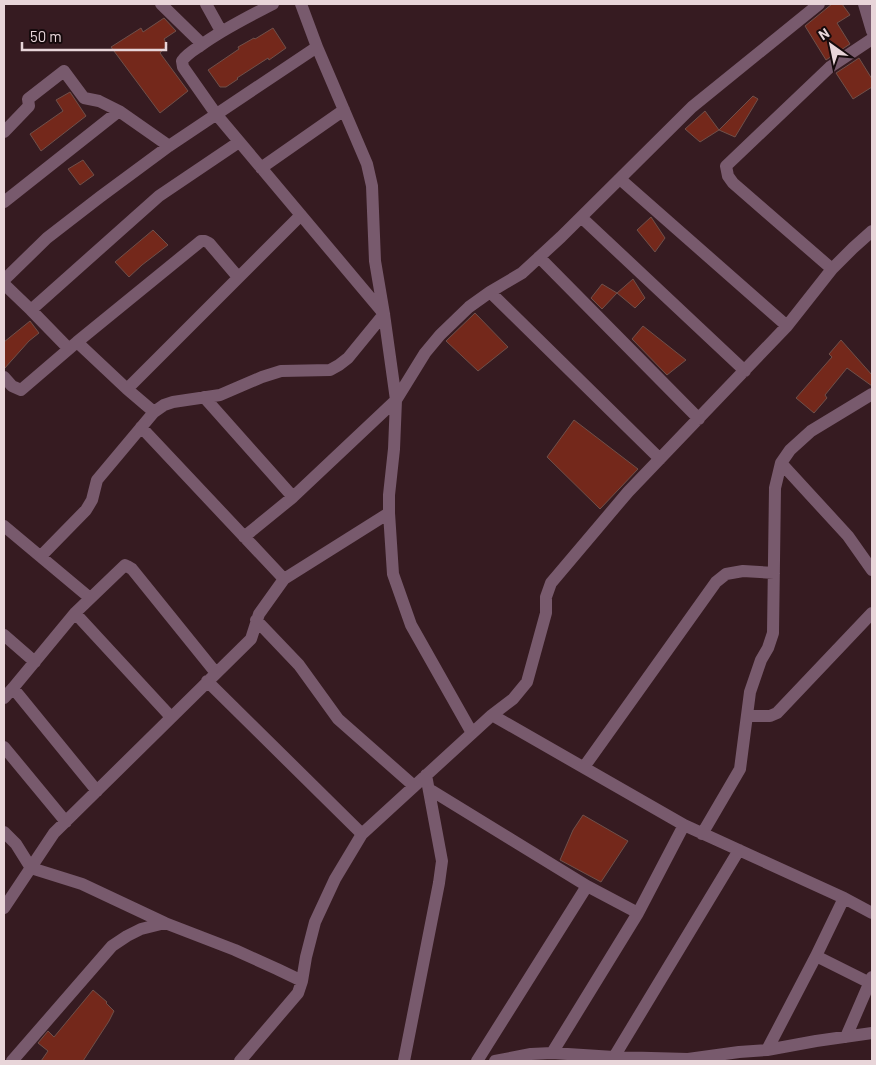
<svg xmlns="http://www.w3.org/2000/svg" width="876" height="1065" font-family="Barlow,sans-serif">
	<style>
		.building { fill: #74281b; stroke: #6f504a }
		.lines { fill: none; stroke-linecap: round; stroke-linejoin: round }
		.minor { stroke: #785a6d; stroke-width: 12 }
	</style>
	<rect width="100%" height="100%" fill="#361b21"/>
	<path class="building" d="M832,4H842L850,15L837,23L850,44L826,60L805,26Z
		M164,18L176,31L164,39L167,45L160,53L188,91L160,113L111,47L141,28L143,32Z
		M273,28L286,48L269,60L268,58L237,78L238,79L226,87H220L208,70L239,49L238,47L254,38L255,39Z
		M859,58L872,79V87L853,99L836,73Z
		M70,92L86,116L41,151L30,134L63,111L56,100Z
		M753,96L758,99L735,137L719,130Z
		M705,111L719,130L700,142L685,129Z
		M83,160L94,175L80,185L68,169Z
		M651,217L665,238L655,252L637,230Z
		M153,230L168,245L142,265L129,277L115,262Z
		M633,279L645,298L635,308L617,293Z
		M602,284L617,293L602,309L591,298Z
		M475,313L508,347L478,371L446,341Z
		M30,321L39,333L29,341L4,369V342Z
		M643,326L686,360L667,375L632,339Z
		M841,340L872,375V386L847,368L825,395L827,398L814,413L796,398L832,357L829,354Z
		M574,420L638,469L600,509L547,457Z
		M583,815L628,841L601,882L560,860L573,830Z
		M93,990L107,1002L106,1003L114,1011L109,1021L83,1061H41L48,1051L38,1043L48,1031L54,1037Z"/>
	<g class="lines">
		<path class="minor" d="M161,4L202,44
			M206,4L221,31
			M301,4L317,47L367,164L372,186L375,261L384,314L396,400L394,449L389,495V513L393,574L411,625L472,733
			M864,4L872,31
			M4,132L29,106L28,99L64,71L84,98L99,101L119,111L169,146
			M261,168L344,110
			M620,179L787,326
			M4,202L119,111
			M581,217L745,371
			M539,257L699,419
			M832,269L733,183L728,176L726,166L830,67L872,39
			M4,280L47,238L100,197L169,146L317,47
			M4,284L31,310L69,349
			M490,292L660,459
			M31,310L159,196L239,142
			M77,342L127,389L154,412
			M4,377L12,386L21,390L77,342L201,241H205L209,243L238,277
			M127,389L301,215
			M204,397L293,497
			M141,427L284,579
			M781,463L848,536L872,570
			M4,526L90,598
			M244,537L293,497L396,400L425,353L440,335L469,307L490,292L522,273L561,237L692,107L819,4
			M41,556L86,510L92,500L97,480L154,412L164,405L173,402L220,395L262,377L281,371L330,370L339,365L348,358L384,314L216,114L183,67L182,61C187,54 194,50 200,46C223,29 248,17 273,4
			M75,613L171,717
			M256,620L299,665L338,719L414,786
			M4,635L35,662
			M207,681L362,834
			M13,688L97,791
			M4,698L13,688L75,613L125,565L127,566L132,569L216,673
			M492,715L684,825L844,898L872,913
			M747,716H770L777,713L872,613
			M4,747L66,822
			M584,767L716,582L726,574L743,571L774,573
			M429,789L587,886L638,913
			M4,832L16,844L31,868L82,884L165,923L235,950L277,969L302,981
			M702,834L740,769L750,692L761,660L768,648L773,633L775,488L781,463L790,450L811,431L872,394
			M4,908L54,833L251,639L259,614L284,579L389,513
			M816,956L870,983
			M846,1037L872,977
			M767,1050L816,956L844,898
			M552,1053L638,913L684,825
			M614,1057L739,850
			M12,1061L112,946L127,936L141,929L165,923
			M240,1061L298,993L302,981L306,957L315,922L335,879L362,834L492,715L513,699L527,682L546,613V597L551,583L628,492L787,326L832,269L853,248L872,231
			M404,1061L439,883L442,861L426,775
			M477,1061L587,886
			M495,1061L531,1054L552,1053L614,1057L688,1059L739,1052L767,1050L816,1041L872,1033"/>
	</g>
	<rect width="876" height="1065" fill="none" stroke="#e8d5d9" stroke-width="10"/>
	<g transform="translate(831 45) rotate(327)" stroke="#160a0c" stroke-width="4" paint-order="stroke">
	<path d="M0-4L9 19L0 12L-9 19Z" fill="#e8d5d9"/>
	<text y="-8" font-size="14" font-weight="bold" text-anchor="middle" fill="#e8d5d9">N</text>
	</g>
	<path d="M22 42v8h144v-8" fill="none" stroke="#e8d5d9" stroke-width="2.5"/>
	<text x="30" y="42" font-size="15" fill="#e8d5d9" stroke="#160a0c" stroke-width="4" paint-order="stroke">50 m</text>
</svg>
